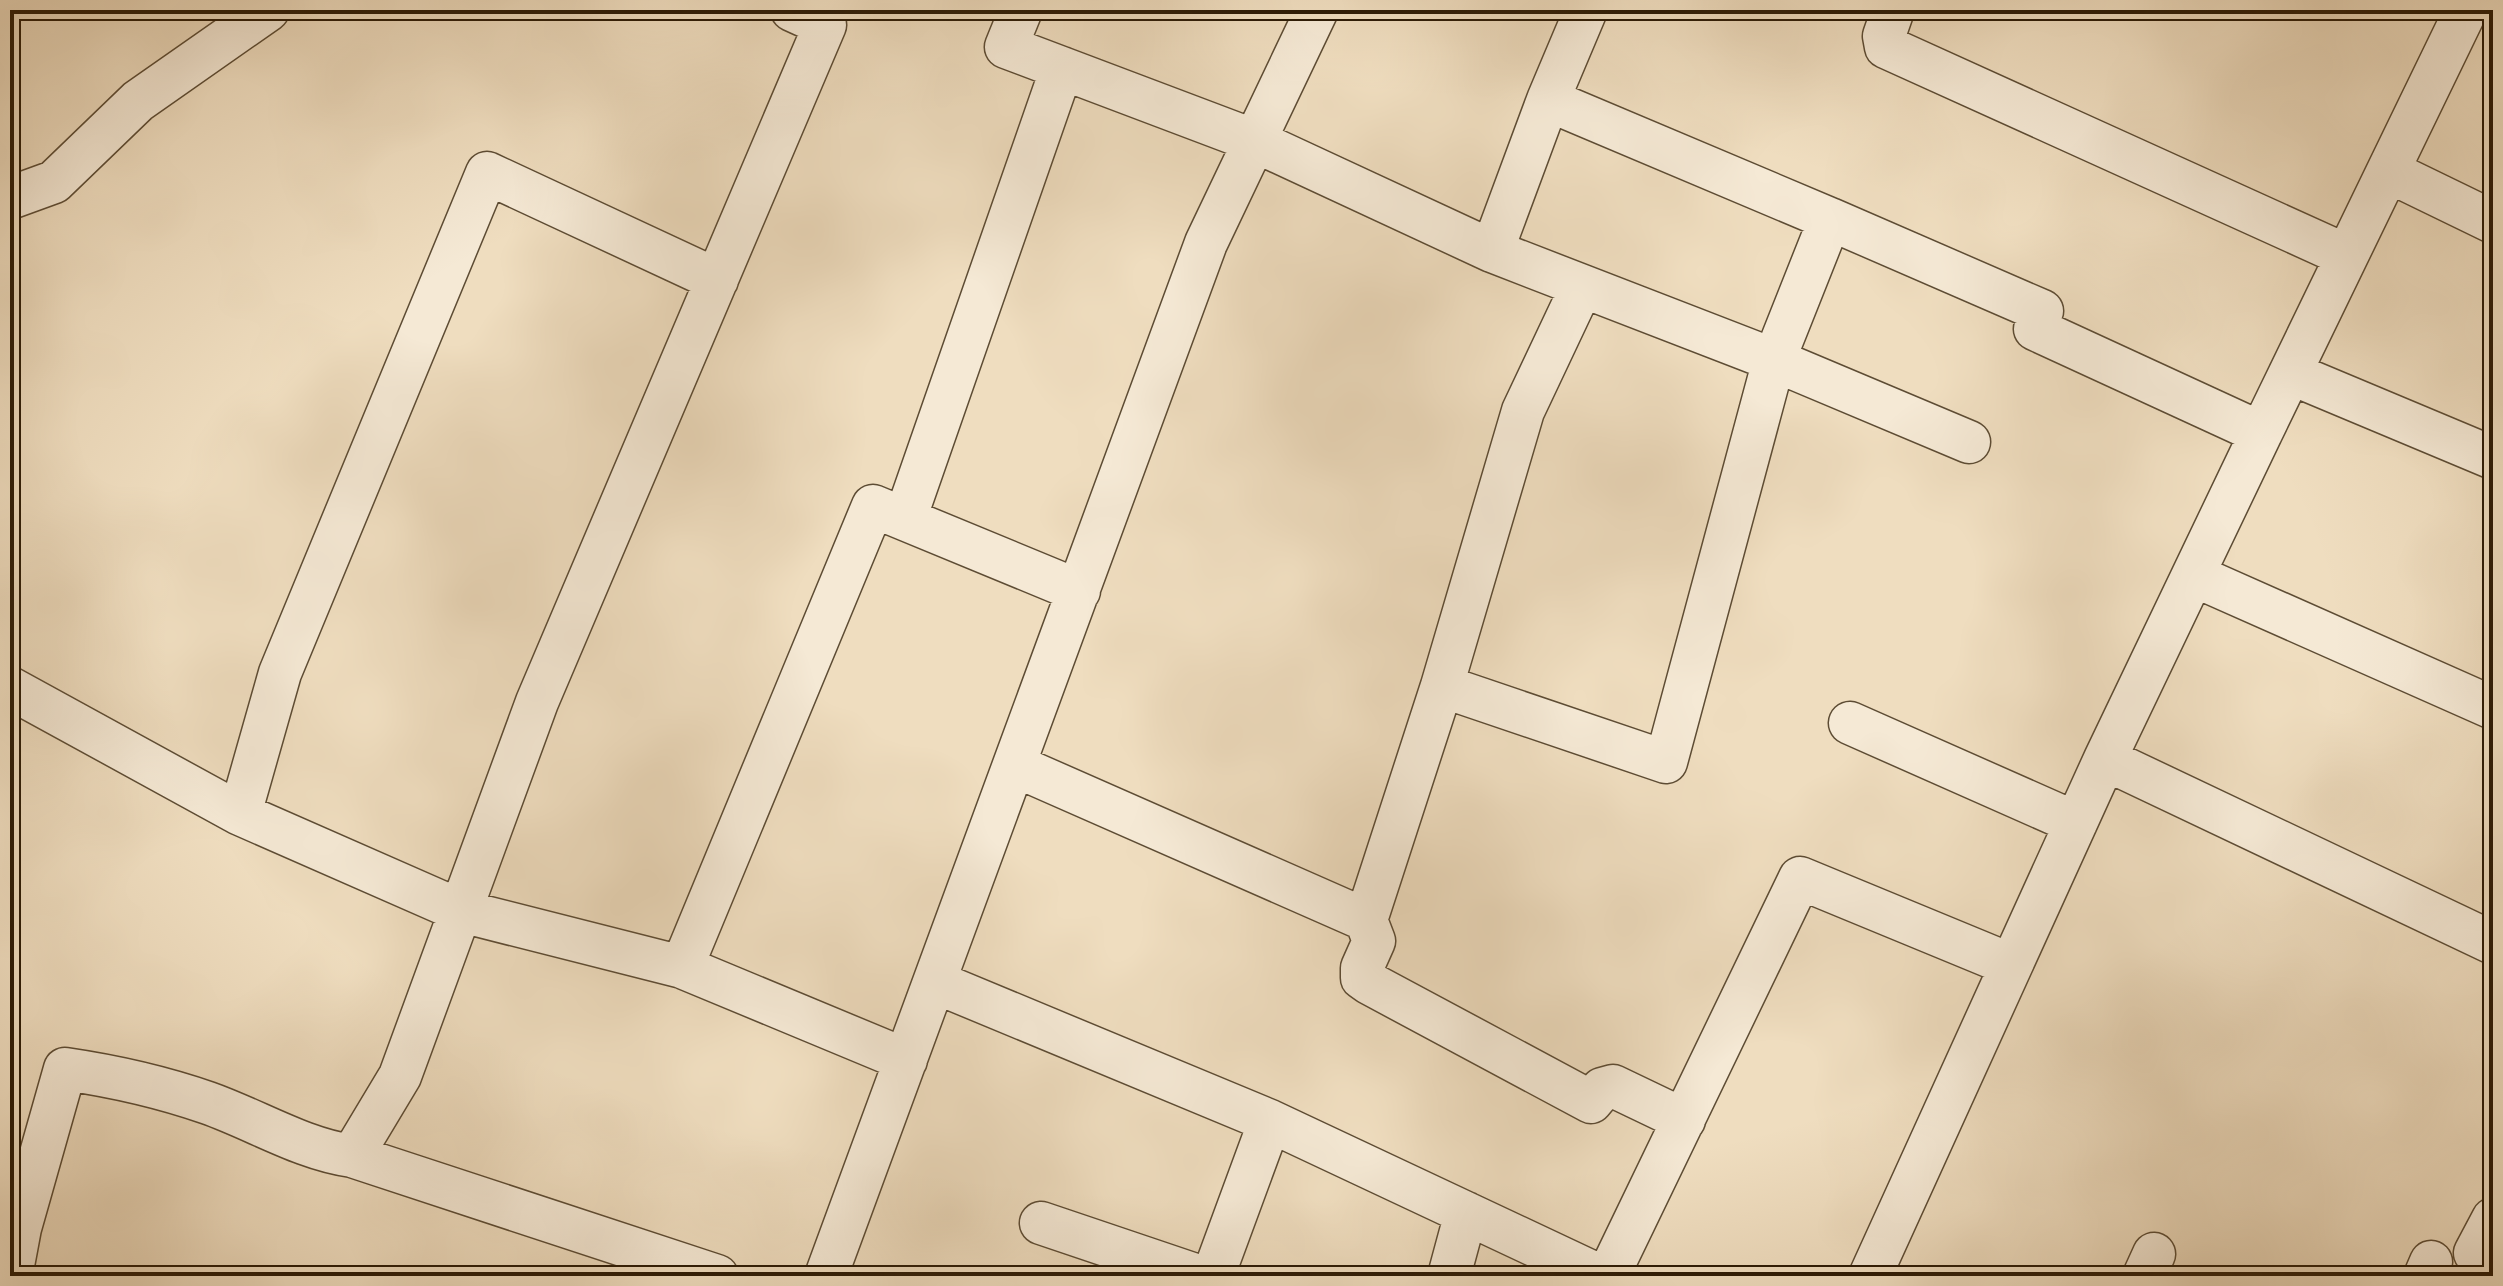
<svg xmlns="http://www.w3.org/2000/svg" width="2503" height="1286" font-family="'Libre Bodoni',serif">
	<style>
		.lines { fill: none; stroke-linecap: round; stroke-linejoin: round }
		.minor-casing { stroke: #5d4c34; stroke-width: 45 }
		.minor { stroke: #f5e9d5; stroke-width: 42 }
	</style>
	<rect width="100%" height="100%" fill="#efddbf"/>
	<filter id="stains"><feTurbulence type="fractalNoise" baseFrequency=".0025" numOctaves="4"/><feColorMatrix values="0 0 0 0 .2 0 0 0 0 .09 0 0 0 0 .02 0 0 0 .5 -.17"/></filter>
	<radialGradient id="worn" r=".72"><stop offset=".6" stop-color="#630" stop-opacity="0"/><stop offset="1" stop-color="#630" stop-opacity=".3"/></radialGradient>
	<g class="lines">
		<defs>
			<path id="minor" d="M1021,10L1006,47L1255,141L1492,251L1774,360L1969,442
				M1893,10L1884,36L1886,47L2345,255
				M1548,100L1586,10
				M2388,171L2493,222
				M10,198L54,182L138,101L268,10
				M1830,219L2042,311L2035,329L2261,433L2105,759L1870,1276
				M1492,251L1548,100L1830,219L1774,360L1666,762L1442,686L1523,411L1582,286
				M2290,373L2493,458
				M2261,433L2466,10
				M905,519L1062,68
				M2193,575L2493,708
				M10,688L240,814L280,673L487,173L717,280
				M1850,723L2076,823
				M2105,759L2493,943
				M1016,766L1366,920L1374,941L1362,968V978L1369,983L1591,1102L1602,1089L1613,1086L1684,1120
				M240,814L461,911L682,967
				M1366,920L1442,686
				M935,982L1270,1121L1600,1276
				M906,1060L682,967L873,506L1079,591
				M352,1156L717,1276
				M2493,1219L2475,1253L2493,1262
				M1041,1223L1198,1276
				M11,1276L20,1228L65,1069C113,1076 162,1087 208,1103C256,1120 302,1149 352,1156L400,1076L537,702L825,25L792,10
				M826,1276L1206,243L1317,10
				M1213,1276L1270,1121
				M1449,1276L1466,1213
				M1608,1276L1800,878L2011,965
				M2144,1276L2154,1254
				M2425,1276L2431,1262"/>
		</defs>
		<use href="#minor" class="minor-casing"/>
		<use href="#minor" class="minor"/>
	</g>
	<rect width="2503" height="1286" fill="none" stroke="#efddbf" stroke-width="40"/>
	<rect x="12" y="12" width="2479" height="1262" fill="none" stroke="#2c1b06" stroke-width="4"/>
	<rect x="20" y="20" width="2463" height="1246" fill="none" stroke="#2c1b06" stroke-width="2"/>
	<rect width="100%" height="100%" filter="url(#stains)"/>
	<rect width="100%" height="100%" fill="url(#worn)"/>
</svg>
